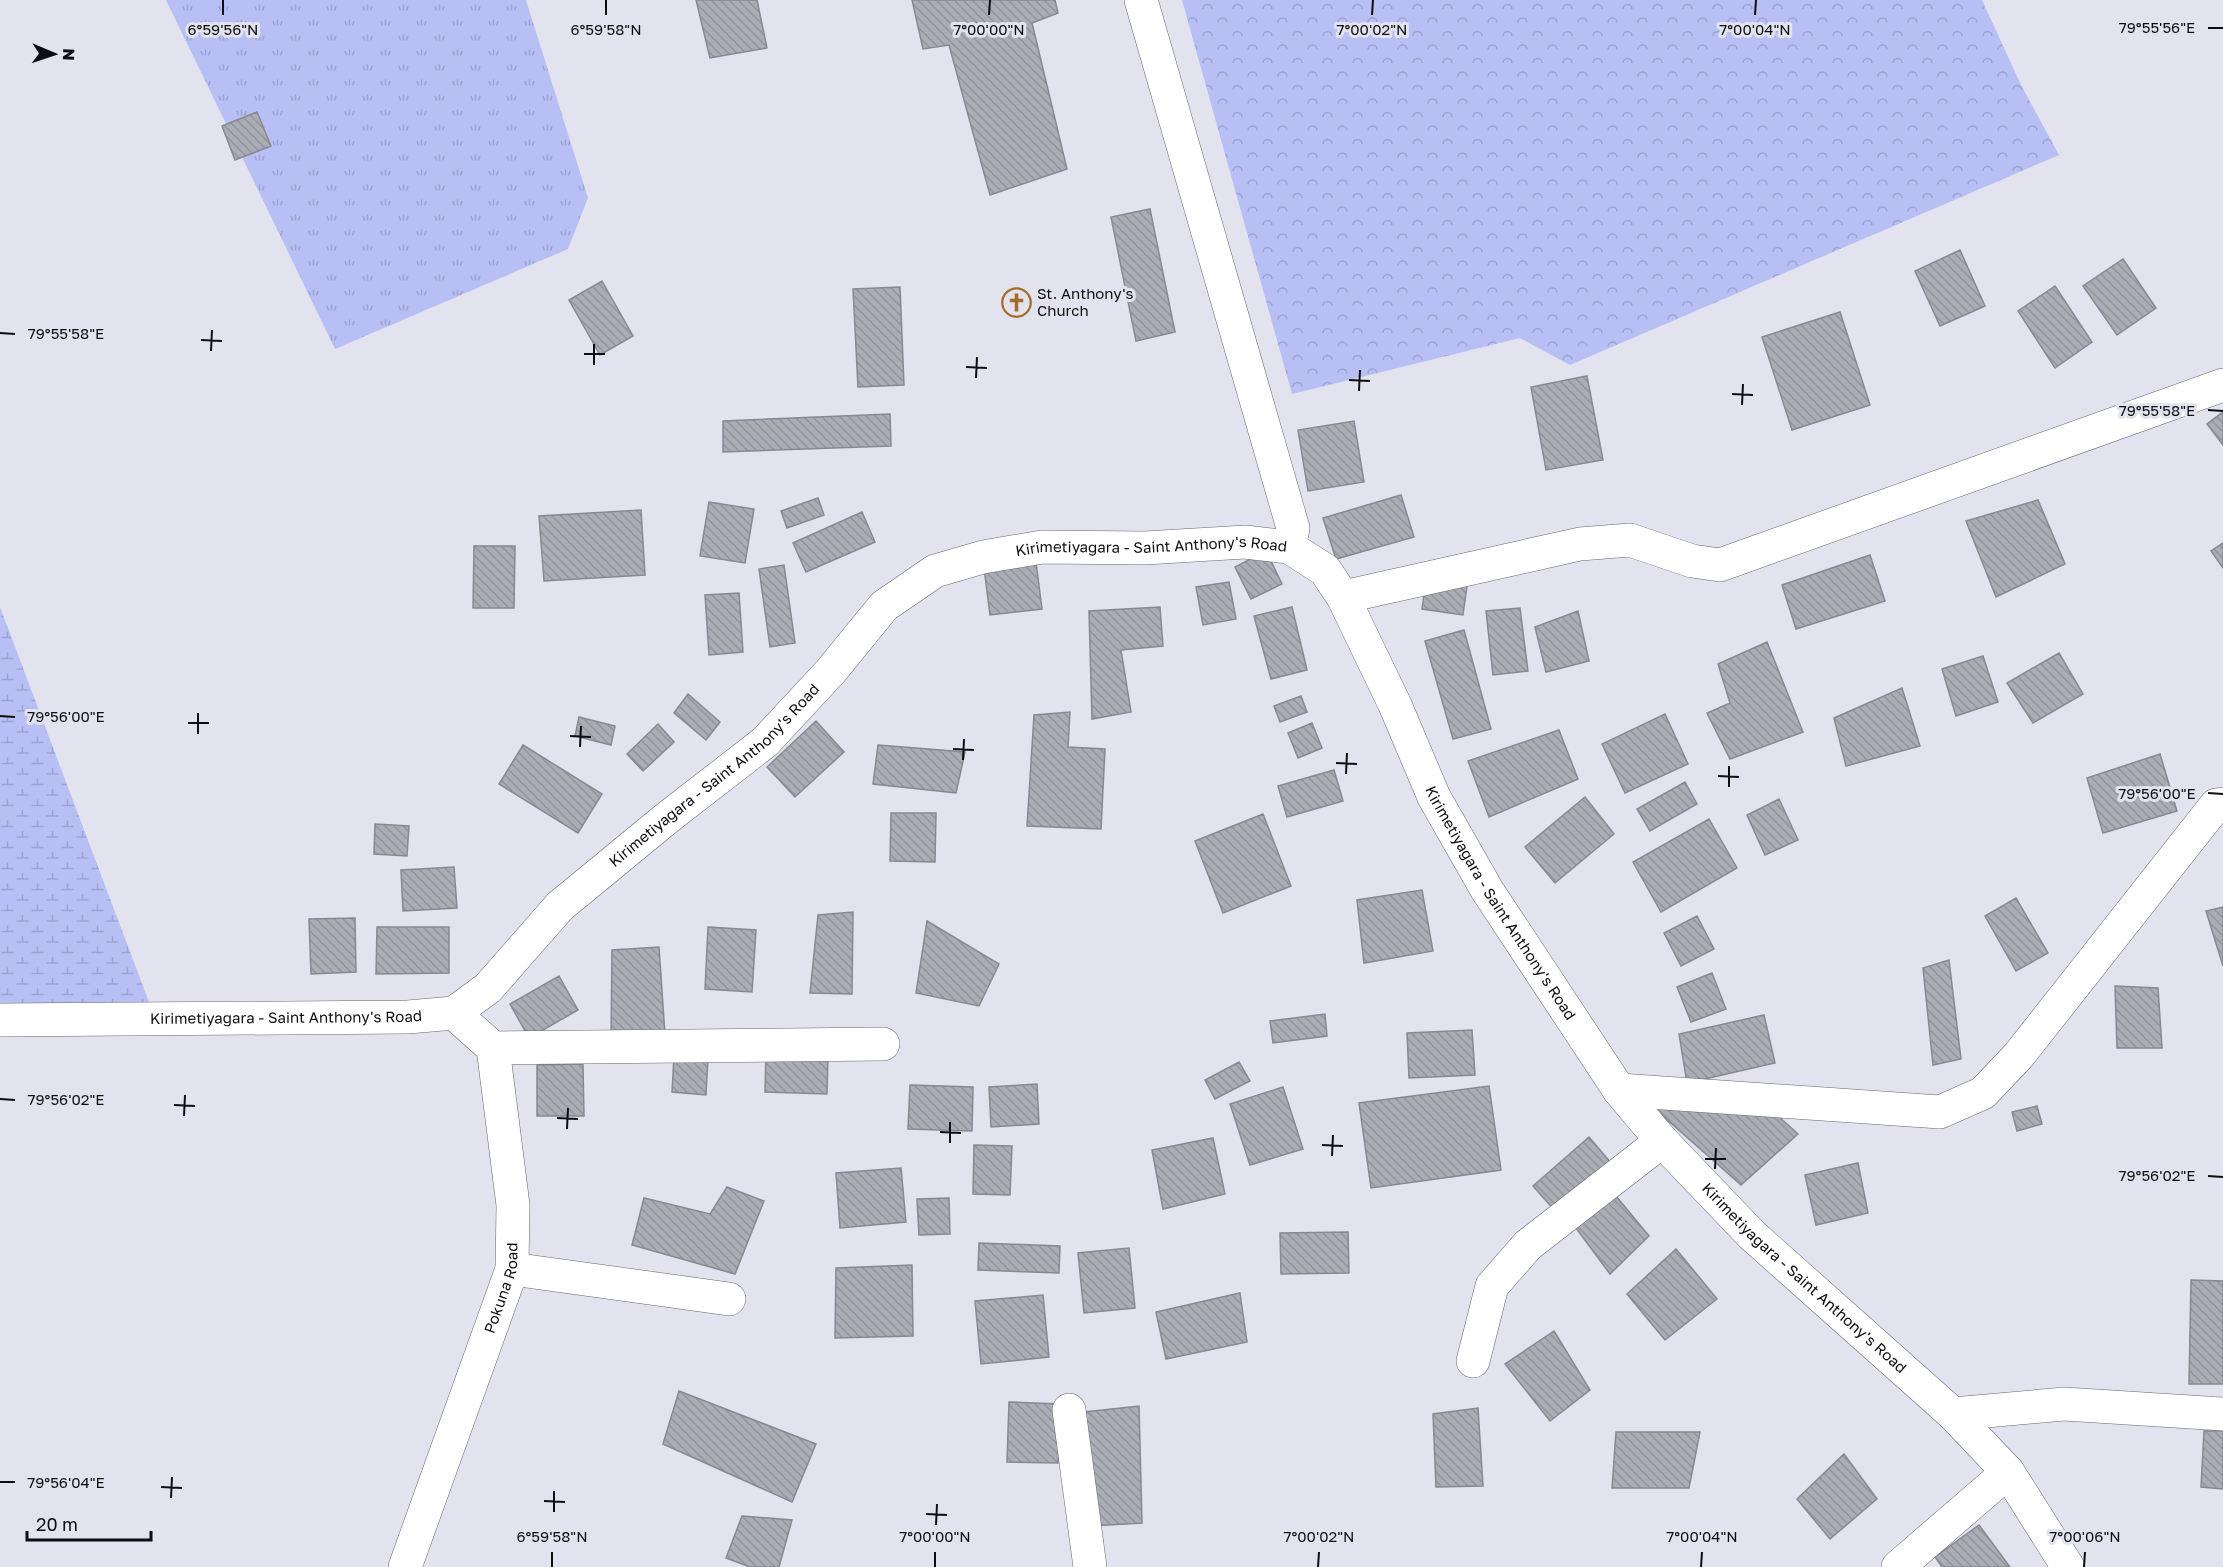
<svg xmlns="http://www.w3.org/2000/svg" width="2223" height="1567" font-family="'Golos Text',sans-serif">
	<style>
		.grass { fill: url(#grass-tufts) }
		.wetland { fill: url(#wetland-marsh) }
		.park { fill: url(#park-crowns) }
		.building { fill: url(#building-back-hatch); stroke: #878892; stroke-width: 1.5 }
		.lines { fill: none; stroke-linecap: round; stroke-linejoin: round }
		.minor-casing { stroke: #656770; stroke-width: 34 }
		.minor { stroke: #fff; stroke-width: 33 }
		.ticks { fill: none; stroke: #0d0e11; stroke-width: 2 }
		.labels { text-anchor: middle; stroke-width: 6; stroke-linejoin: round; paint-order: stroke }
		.poi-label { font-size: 15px; fill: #0d0e11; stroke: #e2e3ee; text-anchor: start }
		.street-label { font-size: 15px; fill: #0d0e11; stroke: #e2e3ee }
		.ticks-label { font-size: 15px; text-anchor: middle; fill: #0d0e11; stroke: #e2e3ee; stroke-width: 6; stroke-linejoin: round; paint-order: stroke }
	</style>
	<defs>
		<pattern id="grass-tufts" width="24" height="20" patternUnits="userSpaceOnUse" patternTransform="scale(1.5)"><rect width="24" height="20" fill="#b8bff4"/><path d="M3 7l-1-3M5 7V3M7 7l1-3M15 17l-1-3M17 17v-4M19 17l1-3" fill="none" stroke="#9da3d0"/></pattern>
		<pattern id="wetland-marsh" width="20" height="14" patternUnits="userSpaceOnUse" patternTransform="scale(1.5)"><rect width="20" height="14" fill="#b8bff4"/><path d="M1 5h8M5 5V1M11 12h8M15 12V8" fill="none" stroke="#9da3d0"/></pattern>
		<pattern id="park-crowns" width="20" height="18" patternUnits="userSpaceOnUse" patternTransform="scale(1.5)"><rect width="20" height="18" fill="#b8bff4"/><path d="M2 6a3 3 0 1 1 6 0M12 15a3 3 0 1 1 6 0" fill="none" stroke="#9da3d0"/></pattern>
		<pattern id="building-back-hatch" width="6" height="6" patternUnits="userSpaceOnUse" patternTransform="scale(1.5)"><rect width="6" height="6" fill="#abadb6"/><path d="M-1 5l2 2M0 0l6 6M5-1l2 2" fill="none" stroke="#92949b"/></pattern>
	</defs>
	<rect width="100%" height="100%" fill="#e2e3ee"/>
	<path class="grass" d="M166,0H526L588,198L568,249L335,349Z"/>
	<path class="wetland" d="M0,607L152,1010L0,1015Z"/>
	<path class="park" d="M1182,0H1982L2021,85L2059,155L1570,365L1520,338L1292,394Z"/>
	<path class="building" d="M696,0H757L767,48L710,58Z
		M912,0H1055L1058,13L1032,23L1067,169L990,195L949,45L923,49Z
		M257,112L271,146L235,160L222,126Z
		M1150,209L1175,332L1136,341L1111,217Z
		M1960,250L1985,306L1940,326L1915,271Z
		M2123,259L2156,308L2117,335L2083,286Z
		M602,281L633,336L600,355L569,300Z
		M2055,286L2092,342L2055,368L2018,311Z
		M900,287L904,385L858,387L853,289Z
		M1840,312L1870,405L1792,430L1762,337Z
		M1587,376L1603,460L1546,470L1531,387Z
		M2223,412V445L2207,424Z
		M890,414L891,446L723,452V421Z
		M1354,421L1364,482L1308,491L1298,430Z
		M1401,495L1414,537L1336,559L1323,518Z
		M818,498L824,515L787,528L781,511Z
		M2038,500L2065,564L1996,597L1966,521Z
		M709,502L754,509L745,563L700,556Z
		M641,510L645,575L544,581L539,516Z
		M862,512L875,542L806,572L793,543Z
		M2223,543V568L2211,551Z
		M474,546H515L514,608H473Z
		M1266,551L1282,584L1251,599L1235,567Z
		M1870,555L1885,601L1796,629L1782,585Z
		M1036,562L1042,609L990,615L984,568Z
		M784,565L795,643L770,647L759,569Z
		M1426,580L1467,586L1463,615L1422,609Z
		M1229,582L1236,619L1203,625L1196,587Z
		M739,593L743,652L709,655L705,595Z
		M1160,607L1163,646L1121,650L1131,712L1092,719L1089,611Z
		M1292,607L1307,670L1271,679L1254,616Z
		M1520,608L1528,671L1493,675L1486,611Z
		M1578,611L1589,661L1546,672L1535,627Z
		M1464,630L1491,729L1453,739L1425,641Z
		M1767,642L1803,732L1730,759L1707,713L1730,703L1718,664Z
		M2059,653L2083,694L2033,723L2007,683Z
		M1983,656L1998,702L1956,716L1942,669Z
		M1902,688L1920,746L1846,766L1834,718Z
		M688,694L720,722L706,740L674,713Z
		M1301,696L1307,712L1280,722L1274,706Z
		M1070,712L1068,747L1105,749L1101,829L1027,826L1034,715Z
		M1665,714L1688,764L1625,793L1602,744Z
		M579,717L615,726L611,745L575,736Z
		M816,721L844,752L795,797L767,767Z
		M1312,723L1322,748L1298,758L1288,733Z
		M658,724L674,742L643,771L627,754Z
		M1559,730L1578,779L1489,817L1468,761Z
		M523,745L602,794L578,833L499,784Z
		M878,745L965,752L956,793L873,784Z
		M2160,754L2177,811L2103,833L2087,778Z
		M1334,770L1343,801L1287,817L1278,786Z
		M1685,782L1697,804L1650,831L1637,809Z
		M1585,797L1614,834L1555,883L1525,847Z
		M1779,799L1798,840L1765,855L1747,815Z
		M891,813H936L935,862L890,861Z
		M1263,814L1291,886L1223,913L1195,841Z
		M1709,819L1737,868L1661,912L1633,862Z
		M375,824L409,826L407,856L374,854Z
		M454,867L457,908L403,911L401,870Z
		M1422,890L1433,951L1364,963L1357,900Z
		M2016,898L2048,953L2016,971L1985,916Z
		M2223,907V966L2206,911Z
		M853,912L852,994L810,993L818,915Z
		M1697,916L1714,949L1681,966L1664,933Z
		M355,918L356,972L311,974L309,919Z
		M927,921L999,964L979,1006L916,993Z
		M377,927H449V973L376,974Z
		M708,927L756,930L752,992L705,989Z
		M659,947L665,1035L611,1040L612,950Z
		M1949,960L1961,1059L1933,1065L1923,968Z
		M1712,973L1726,1009L1691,1022L1677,987Z
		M559,976L578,1010L529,1038L510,1004Z
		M2115,986L2158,988L2162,1048H2117Z
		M1325,1014L1327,1036L1273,1043L1270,1021Z
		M1764,1015L1775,1063L1687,1083L1679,1034Z
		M1472,1030L1475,1075L1409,1078L1407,1033Z
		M766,1052L828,1054L827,1094L765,1092Z
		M674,1056L708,1058L706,1095L672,1092Z
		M1239,1062L1250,1081L1215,1099L1205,1080Z
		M583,1064L584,1116H537V1065Z
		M1037,1084L1039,1124L991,1127L989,1087Z
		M910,1085L973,1087L972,1131L908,1129Z
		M1489,1086L1501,1170L1371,1188L1359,1103Z
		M1283,1087L1303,1149L1250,1165L1230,1104Z
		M2037,1106L2042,1124L2017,1131L2012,1112Z
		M1654,1108L1777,1115L1798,1134L1741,1185Z
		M1589,1137L1611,1163L1556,1212L1533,1186Z
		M1213,1138L1225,1194L1163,1209L1152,1150Z
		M974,1145L1012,1146L1010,1195L973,1194Z
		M1858,1163L1868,1213L1816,1225L1805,1175Z
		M901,1168L906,1222L840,1228L836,1173Z
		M727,1187L764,1201L735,1274L632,1245L644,1198L710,1214Z
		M1611,1190L1649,1236L1610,1274L1576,1228Z
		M949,1198L950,1234L919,1235L917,1199Z
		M1348,1232L1349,1273L1281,1274L1280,1233Z
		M979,1243L1060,1246L1059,1273L978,1270Z
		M1129,1248L1135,1308L1084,1313L1078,1253Z
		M1676,1249L1717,1299L1665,1340L1627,1294Z
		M912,1265L913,1336L835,1338L836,1268Z
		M2191,1280L2223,1281V1384H2189Z
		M1240,1293L1247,1342L1166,1359L1156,1312Z
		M1043,1295L1049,1357L981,1364L975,1301Z
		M1554,1331L1590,1390L1550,1421L1505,1364Z
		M679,1391L816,1444L792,1502L663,1444Z
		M1009,1402L1060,1404L1058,1463L1007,1462Z
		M1139,1406L1142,1523L1092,1526L1084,1412Z
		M1478,1408L1483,1486L1436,1487L1433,1414Z
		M2204,1431H2223V1489L2201,1487Z
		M1616,1432H1700L1689,1488H1612Z
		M1844,1454L1877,1499L1830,1539L1797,1499Z
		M742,1516L792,1520L779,1567H750L726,1558Z
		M1979,1525L2010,1567H1942L1935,1557Z"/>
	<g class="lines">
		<defs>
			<g id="minor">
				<path d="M1141,0L1293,528L1289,547"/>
				<path d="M1343,597L1580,544L1630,540L1692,561L1720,565L2223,385"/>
				<path id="s1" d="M0,1020L408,1017L454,1013L488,988L560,906L667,818L765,742L831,671L884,606L935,571L983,557L1042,547L1145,548L1245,542L1289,547L1325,570L1343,597L1395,705L1434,797L1487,890L1619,1090L1662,1141L1752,1235L1953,1414L2008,1472L2068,1567"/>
				<path d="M493,1048L883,1044"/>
				<path d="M1619,1090L1940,1112L1983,1093L2019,1055L2216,805L2223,804"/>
				<path d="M512,1269L729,1299"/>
				<path d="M1473,1361L1492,1286L1528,1245L1662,1141"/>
				<path d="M1069,1410L1090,1567"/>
				<path d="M1953,1414L2064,1404L2223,1414"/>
				<path id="s2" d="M405,1567L512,1269L513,1205L493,1048L454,1013"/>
				<path d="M1898,1567L2008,1472"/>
			</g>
		</defs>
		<use href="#minor" class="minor-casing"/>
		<use href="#minor" class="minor"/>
	</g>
	<path class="ticks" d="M223,15V0M606,15V0M989,15L990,0M1372,15L1373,0M1755,15L1756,0M2208,28H2223M0,333L15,334M201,340L222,341M211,351L212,330M584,354H605M594,365V344M966,367L987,368M976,378L977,357M1349,380L1370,381M1359,391L1360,370M1732,394L1753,395M1742,405L1743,384M2208,410L2223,411M0,716L15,717M188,723H209M198,734V713M570,736L591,737M580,747L581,726M953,749L974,750M963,760L964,739M1336,763L1357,764M1346,774L1347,753M1718,776L1739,777M1729,787V766M2208,793L2223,794M0,1099L15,1100M174,1105L195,1106M184,1116L185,1095M557,1118L578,1119M567,1129L568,1108M940,1132L961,1133M950,1143V1122M1322,1145L1343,1146M1332,1156L1333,1135M1705,1159H1726M1715,1169L1716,1148M2208,1176L2223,1177M0,1482H15M161,1487L182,1488M171,1498L172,1477M544,1501L565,1502M554,1512V1491M926,1514L947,1515M936,1525L937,1504M552,1567V1552M935,1567V1552M1318,1567L1319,1552M1701,1567L1702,1552M2084,1567L2085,1552"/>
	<defs>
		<symbol id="church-ring" viewBox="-11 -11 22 22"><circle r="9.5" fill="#e2e3ee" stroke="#a36d28" stroke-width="1.5"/><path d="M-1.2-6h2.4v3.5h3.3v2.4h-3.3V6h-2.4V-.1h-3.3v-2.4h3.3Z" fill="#a36d28"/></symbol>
	</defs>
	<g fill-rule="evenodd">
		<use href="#church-ring" x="1000" y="286" width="33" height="33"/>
	</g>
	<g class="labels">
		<g class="poi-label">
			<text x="1037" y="299">St. Anthony's<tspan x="1037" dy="17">Church</tspan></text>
		</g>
		<g class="street-label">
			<text dy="5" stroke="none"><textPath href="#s1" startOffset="1330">Kirimetiyagara - Saint Anthony's Road</textPath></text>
			<text dy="5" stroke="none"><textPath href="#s1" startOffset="808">Kirimetiyagara - Saint Anthony's Road</textPath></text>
			<text dy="5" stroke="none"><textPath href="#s1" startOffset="1888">Kirimetiyagara - Saint Anthony's Road</textPath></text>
			<text dy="5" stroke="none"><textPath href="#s1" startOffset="286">Kirimetiyagara - Saint Anthony's Road</textPath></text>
			<text dy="5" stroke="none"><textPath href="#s1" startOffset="2374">Kirimetiyagara - Saint Anthony's Road</textPath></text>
			<text dy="5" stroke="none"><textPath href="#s2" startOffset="296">Pokuna Road</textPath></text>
		</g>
	</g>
	<g class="ticks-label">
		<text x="2157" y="33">79°55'56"E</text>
		<text x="223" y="35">6°59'56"N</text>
		<text x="606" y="35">6°59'58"N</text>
		<text x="989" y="35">7°00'00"N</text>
		<text x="1372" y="35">7°00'02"N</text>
		<text x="1755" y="35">7°00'04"N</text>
		<text x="66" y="339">79°55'58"E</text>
		<text x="2157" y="416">79°55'58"E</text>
		<text x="66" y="722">79°56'00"E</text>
		<text x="2157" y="799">79°56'00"E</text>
		<text x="66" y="1105">79°56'02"E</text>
		<text x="2157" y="1181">79°56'02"E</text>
		<text x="66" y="1488">79°56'04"E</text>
		<text x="552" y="1542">6°59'58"N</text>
		<text x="935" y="1542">7°00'00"N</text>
		<text x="1319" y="1542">7°00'02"N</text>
		<text x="1702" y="1542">7°00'04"N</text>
		<text x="2085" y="1542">7°00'06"N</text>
	</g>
	<g transform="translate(54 54) rotate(92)" stroke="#e2e3ee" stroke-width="4.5" paint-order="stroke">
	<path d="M0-4.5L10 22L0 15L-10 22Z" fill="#0d0e11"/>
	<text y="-9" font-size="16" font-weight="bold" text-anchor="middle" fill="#0d0e11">N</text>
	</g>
	<path d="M27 1531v9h124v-9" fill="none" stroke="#0d0e11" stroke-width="3"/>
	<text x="36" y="1531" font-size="18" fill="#0d0e11" stroke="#e2e3ee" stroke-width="4.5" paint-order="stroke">20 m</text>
</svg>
